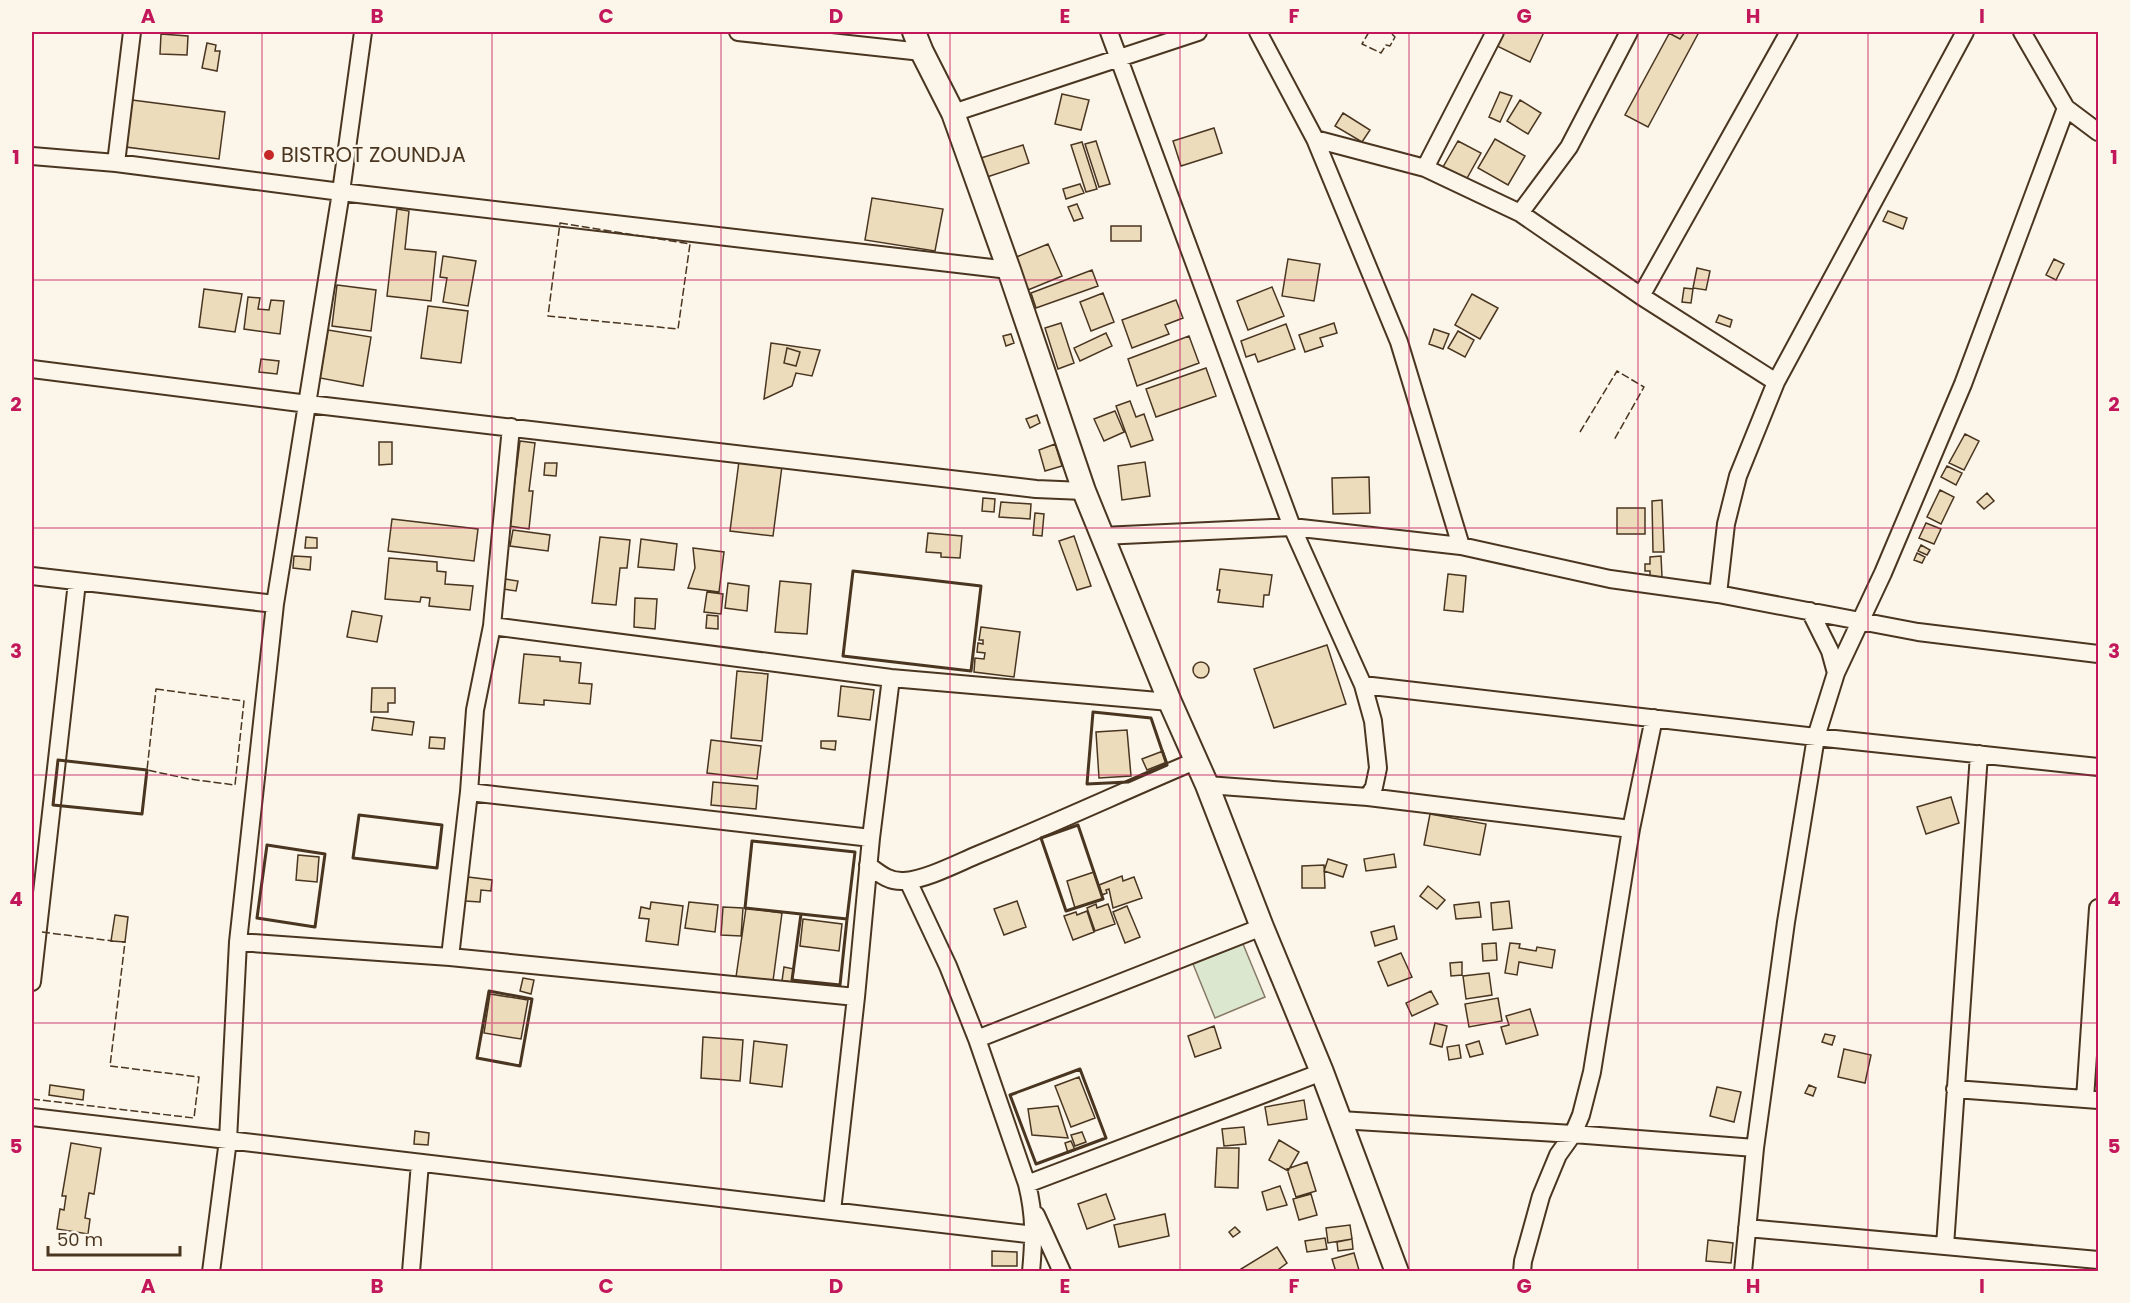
<svg xmlns="http://www.w3.org/2000/svg" width="2130" height="1303" font-family="Poppins,sans-serif">
	<style>
		.green { fill: #dce7d0; stroke: #887966; stroke-width: 1.5 }
		.building { fill: #ecdcbc; stroke: #4a3520; stroke-width: 1.5 }
		.lines { fill: none; stroke-linecap: round; stroke-linejoin: round }
		.street-casing { stroke: #4a3520; stroke-width: 20 }
		.secondary-casing { stroke: #4a3520; stroke-width: 26 }
		.street { stroke: #fbf6e9; stroke-width: 16 }
		.secondary { stroke: #fbf6e9; stroke-width: 22 }
		.fence { stroke: #4a3520; stroke-width: 1.5; stroke-dasharray: 8 3; stroke-linecap: butt }
		.wall { stroke: #4a3520; stroke-width: 3 }
		.grid { fill: none; stroke: #c2185b; stroke-width: 1.5; stroke-opacity: 0.55 }
		.poi-dot { fill: #c62828; stroke: #fbf6e9; stroke-width: 2 }
		.labels { text-anchor: middle; stroke-width: 4.5; stroke-linejoin: round; paint-order: stroke }
		.poi-label { font-size: 21px; fill: #4a3520; stroke: #fbf6e9; text-anchor: start }
		.neatline { fill: none; stroke: #c2185b; stroke-width: 2 }
		.grid-label { font-size: 20px; text-anchor: middle; font-weight: bold; fill: #c2185b }
	</style>
	<rect width="100%" height="100%" fill="#fbf6e9"/>
	<path class="green" d="M1243,944L1265,997L1215,1018L1193,964Z"/>
	<path class="building" d="M1504,32H1544L1530,62L1497,46Z
		M1667,32H1685L1680,39Z
		M1670,32H1699L1648,127L1625,115Z
		M161,34L188,36L187,55L160,54Z
		M207,43L216,45L215,51H220L217,71L202,68Z
		M1500,92L1512,96L1500,122L1489,117Z
		M1062,94L1089,100L1081,130L1055,124Z
		M132,100L225,112L219,159L126,147Z
		M1520,100L1541,113L1528,134L1507,121Z
		M1343,113L1370,130L1362,142L1335,126Z
		M1214,128L1222,153L1181,166L1173,141Z
		M1495,139L1525,156L1508,185L1478,168Z
		M1096,141L1110,184L1099,187L1085,144Z
		M1458,141L1481,153L1466,180L1443,167Z
		M1082,142L1097,189L1086,192L1071,145Z
		M1023,145L1029,163L987,177L981,158Z
		M1080,184L1084,193L1066,199L1063,189Z
		M872,198L943,209L935,251L865,240Z
		M1077,204L1083,218L1074,221L1068,207Z
		M397,209L409,211L405,249L436,252L431,301L387,296Z
		M1888,211L1907,218L1903,229L1883,221Z
		M1111,226H1141V241H1111Z
		M1048,244L1062,276L1028,290L1014,258Z
		M443,256L476,261L468,306L443,302L447,278L440,277Z
		M1288,259L1320,264L1314,301L1282,296Z
		M2054,259L2064,264L2056,280L2046,275Z
		M1697,268L1710,271L1706,290L1693,288Z
		M1092,270L1098,286L1036,308L1031,293Z
		M337,285L376,290L371,331L332,326Z
		M1272,287L1284,316L1248,330L1237,301Z
		M1684,288L1693,289L1691,303L1682,302Z
		M204,289L242,294L235,332L199,327Z
		M1103,293L1114,322L1091,331L1080,302Z
		M1472,294L1498,308L1480,339L1455,325Z
		M248,297L260,298L258,309L269,310L271,300L284,301L280,334L244,329Z
		M1176,300L1183,318L1165,325L1169,334L1132,348L1122,320Z
		M428,306L468,311L461,363L421,358Z
		M1719,315L1732,320L1730,327L1716,322Z
		M1061,323L1074,363L1058,369L1045,328Z
		M1334,323L1337,333L1320,338L1323,346L1305,352L1299,335Z
		M1286,324L1295,349L1258,362L1255,354L1246,357L1241,341Z
		M1434,329L1449,334L1443,349L1429,344Z
		M328,330L371,337L363,386L320,378Z
		M1458,331L1474,340L1465,357L1448,348Z
		M1106,333L1112,346L1080,361L1074,348Z
		M1011,334L1014,343L1006,346L1003,336Z
		M1189,336L1199,363L1137,386L1128,359Z
		M771,343L820,350L812,376L796,373L792,386L764,399Z
		M787,348L800,352L796,366L784,363Z
		M261,359L279,361L277,374L259,372Z
		M1206,368L1216,396L1156,417L1146,389Z
		M1130,401L1136,417L1144,414L1153,440L1131,447L1116,406Z
		M1115,411L1124,432L1104,441L1094,419Z
		M1037,415L1040,423L1030,428L1026,419Z
		M1965,434L1979,441L1964,470L1949,463Z
		M520,441L535,443L529,491H533L529,529L509,526Z
		M379,442H392V464L379,465Z
		M1055,444L1062,466L1045,471L1039,450Z
		M739,461L782,466L773,536L730,531Z
		M1145,462L1150,496L1122,500L1118,466Z
		M545,463H557L556,476L544,475Z
		M1947,466L1962,473L1956,485L1941,477Z
		M1369,477L1370,513L1333,514L1332,478Z
		M1940,490L1954,497L1941,524L1927,517Z
		M1987,493L1994,501L1984,509L1977,502Z
		M983,498L995,499L994,512L982,511Z
		M1662,500L1664,552H1653L1652,501Z
		M1001,502L1031,504L1030,519L999,517Z
		M1617,508H1645V534H1617Z
		M1035,513L1044,514L1042,536L1033,535Z
		M392,519L478,529L474,561L388,551Z
		M1926,523L1941,529L1934,544L1919,538Z
		M513,530L550,535L548,551L510,546Z
		M928,533L962,536L960,558L941,557V553L926,552Z
		M1074,536L1091,586L1077,590L1059,541Z
		M306,537L317,538V548H305Z
		M600,537L630,540L627,568H620L616,605L592,603Z
		M641,539L677,544L674,570L638,567Z
		M1921,545L1930,550L1927,555L1918,551Z
		M693,548L724,552L719,592L688,588L695,568Z
		M1917,553L1925,557L1922,563L1914,560Z
		M294,556L311,557L310,570L293,568Z
		M1661,556L1662,577H1650V571H1645V564H1650V557Z
		M389,558L437,562V571L446,572L445,584L473,586L470,610L429,606L430,598L421,597L420,602L385,599Z
		M1220,569L1272,575L1269,595H1264L1263,607L1218,602L1220,590H1217Z
		M1448,574L1466,576L1463,612L1444,610Z
		M505,579L518,581L516,591L503,589Z
		M780,581L811,584L807,634L775,632Z
		M728,583L749,586L747,611L725,608Z
		M707,592L723,594L721,614L704,612Z
		M635,598L657,599L655,629L634,627Z
		M352,611L382,616L377,642L347,637Z
		M707,615L718,616V629L706,628Z
		M981,627L1020,632L1014,677L974,672L975,658L984,659L985,653L977,652L978,643L983,644V640H979Z
		M1327,645L1346,704L1274,728L1254,669Z
		M524,654L560,657V661L581,663L579,683L592,684L590,704L544,700V705L519,703Z
		M1193 670a8 8 0 1 1 16 0a8 8 0 1 1-16 0Z
		M737,671L768,674L762,741L731,738Z
		M841,686L874,690L870,720L838,716Z
		M372,688H395V703H388V712H371Z
		M374,717L414,722L412,735L372,730Z
		M1127,730L1131,776L1099,778L1096,732Z
		M430,737L445,738L444,749L429,748Z
		M711,740L761,746L757,779L707,773Z
		M821,741H836L835,750L821,748Z
		M1163,751L1167,762L1147,770L1142,759Z
		M713,782L758,786L756,809L711,805Z
		M1951,797L1959,823L1926,834L1917,807Z
		M1430,814L1486,824L1480,855L1424,845Z
		M1394,854L1396,867L1366,871L1364,859Z
		M298,855L319,857L317,882L296,880Z
		M1328,859L1347,865L1343,877L1324,871Z
		M1324,865L1325,888H1302V866Z
		M1094,872L1103,899L1075,908L1067,881Z
		M1122,876L1123,881L1134,877L1142,898L1113,908L1109,889L1106,890L1107,893L1102,895L1099,885Z
		M468,877L492,880L491,891L481,890L480,902L465,901Z
		M1428,886L1445,900L1437,909L1420,896Z
		M1017,901L1026,927L1004,935L994,909Z
		M1509,901L1512,928L1493,930L1491,903Z
		M651,902L683,906L678,945L646,941L649,919L639,918L641,907L650,909Z
		M689,902L718,905L715,932L685,928Z
		M1479,902L1481,917L1456,919L1454,905Z
		M1096,904L1097,908L1108,904L1115,924L1095,931L1087,908Z
		M1127,906L1140,937L1125,943L1113,912Z
		M723,907L743,908L741,936L721,935Z
		M746,908L782,913L773,981L736,977Z
		M1087,911L1094,932L1073,940L1064,916L1076,912L1077,915Z
		M115,915L128,917L125,942L111,941Z
		M803,919L842,924L839,951L800,946Z
		M1394,926L1397,939L1375,946L1371,932Z
		M1496,943L1497,960L1483,961L1482,944Z
		M1510,943L1520,944L1519,948L1536,951L1537,947L1555,950L1552,968L1519,962L1517,975L1505,973Z
		M1401,953L1412,977L1388,986L1378,962Z
		M1462,962V975L1451,976L1450,963Z
		M784,967L794,969L792,982L782,981Z
		M1489,973L1492,995L1466,999L1463,976Z
		M523,978L534,980L531,994L520,991Z
		M1431,991L1438,1004L1412,1016L1406,1003Z
		M490,994L528,1000L521,1039L484,1033Z
		M1498,998L1502,1021L1469,1027L1465,1004Z
		M1530,1009L1538,1035L1506,1044L1501,1027L1509,1025L1506,1016Z
		M1435,1023L1447,1026L1442,1047L1430,1044Z
		M1214,1026L1221,1048L1195,1057L1188,1036Z
		M1825,1034L1835,1036L1832,1045L1822,1042Z
		M703,1037L743,1040L740,1081L701,1078Z
		M754,1041L787,1045L782,1087L750,1083Z
		M1479,1041L1483,1054L1470,1057L1466,1045Z
		M1459,1045L1461,1058L1449,1060L1447,1047Z
		M1844,1049L1871,1055L1865,1083L1838,1077Z
		M1079,1077L1095,1118L1071,1127L1055,1086Z
		M50,1085L84,1090L83,1100L49,1095Z
		M1809,1085L1816,1088L1813,1096L1805,1093Z
		M1717,1087L1741,1092L1734,1122L1710,1116Z
		M1304,1100L1307,1119L1268,1125L1265,1107Z
		M1058,1106L1068,1138L1032,1135L1028,1109Z
		M1244,1127L1246,1144L1224,1146L1222,1129Z
		M415,1131L429,1133L428,1145L414,1144Z
		M1082,1132L1086,1142L1075,1146L1071,1135Z
		M1279,1140L1299,1152L1288,1171L1269,1160Z
		M1071,1141L1075,1150L1068,1153L1065,1143Z
		M71,1143L101,1148L94,1194L89,1193L85,1218L90,1219L88,1234L57,1229L60,1209L64,1210L66,1196H62Z
		M1217,1148H1239L1238,1188L1215,1187Z
		M1307,1162L1316,1191L1296,1197L1287,1169Z
		M1280,1186L1287,1205L1267,1210L1262,1192Z
		M1106,1194L1115,1219L1087,1229L1078,1204Z
		M1311,1194L1317,1215L1299,1220L1293,1199Z
		M1165,1214L1169,1236L1119,1247L1114,1225Z
		M1350,1225L1352,1239L1328,1243L1326,1228Z
		M1235,1227L1240,1232L1233,1237L1229,1232Z
		M1325,1238L1327,1249L1307,1252L1305,1241Z
		M1352,1239L1353,1249L1338,1251L1337,1242Z
		M1708,1240L1733,1243L1731,1263L1706,1261Z
		M1277,1247L1287,1263L1275,1272H1243L1241,1269Z
		M992,1251L1017,1252V1266H992Z
		M1354,1253L1359,1270L1336,1272L1332,1259Z"/>
	<g class="lines">
		<defs>
			<path id="street" d="M738,32L922,52
				M1109,32L1292,527L1363,685L1373,721L1378,768L1374,787L1368,797
				M1258,32L1315,139L1399,342L1461,546
				M2022,32L2066,108L2098,132
				M953,113L1198,32
				M1315,139L1425,168L1520,213L1641,296L1776,382
				M32,156L116,163L341,192L1009,270
				M116,163L132,32
				M1425,168L1495,32
				M1520,213L1569,147L1629,32
				M1641,296L1789,32
				M32,369L308,404L1036,489L1084,491
				M1102,536L1292,527L1461,546L1610,579L1718,594L1918,632L2098,654
				M32,576L275,604
				M1718,594L1726,524L1738,476L1776,382L1965,32
				M1810,611L1830,651L1836,673
				M492,626L891,678L1170,702
				M1363,685L1816,737L2098,767
				M1207,785L1368,797L1631,829
				M469,792L871,838
				M868,865C880,874 889,882 904,881C925,880 958,863 977,855C1051,825 1122,792 1195,761
				M908,881L948,966L977,1039L1027,1184C1035,1216 1034,1239 1031,1272
				M238,942L450,957L856,997
				M450,957L469,792L475,710L492,626L511,427
				M32,982L77,582
				M977,1039L1262,927
				M1955,1089L2098,1100
				M2085,1099L2098,908
				M32,1117L1035,1235
				M1340,1120L1573,1134L1755,1148
				M1027,1184L1322,1072
				M832,1211L856,997L871,838L891,678
				M1036,1215L1062,1272
				M1747,1228L2098,1260
				M1945,1246L1979,754
				M211,1272L228,1140L238,942L275,604L341,192L363,32
				M411,1272L420,1163
				M1522,1272L1523,1261L1541,1196L1558,1155L1573,1134L1581,1115L1592,1072L1631,829L1654,718
				M1743,1272L1755,1148L1786,922L1816,737L1836,673L1883,573L1963,384L2066,108"/>
			<path id="secondary" d="M914,32L922,52L953,113L1009,270L1084,491L1170,702L1207,785L1262,927L1322,1072L1397,1272"/>
		</defs>
		<use href="#street" class="street-casing"/>
		<use href="#secondary" class="secondary-casing"/>
		<use href="#street" class="street"/>
		<use href="#secondary" class="secondary"/>
		<path class="fence" d="M1369,32L1362,44L1381,53L1386,45L1390,46L1395,37L1390,32
			M560,223L690,244L678,329L548,316Z
			M1580,432L1617,371L1644,387L1614,440
			M156,689L244,701L235,785L189,779L147,770Z
			M42,932L113,941
			M32,1099L194,1118L199,1077L110,1066L125,942H122"/>
		<path class="wall" d="M853,571L981,586L971,671L843,656Z
			M1093,712L1151,718L1167,765L1128,782L1087,784Z
			M58,760L147,770L142,814L53,805Z
			M359,815L442,825L437,868L353,858Z
			M1078,825L1103,899L1066,911L1041,838Z
			M752,841L855,852L847,919L745,908Z
			M267,845L325,854L315,927L257,918Z
			M801,914L847,919L840,985L792,980Z
			M489,991L532,999L520,1066L477,1058Z
			M1080,1069L1106,1138L1036,1164L1010,1095Z"/>
	</g>
	<path class="grid" d="M262,32V1272M492,32V1272M721,32V1272M950,32V1272M1180,32V1272M1409,32V1272M1638,32V1272M1868,32V1272M32,280H2098M32,528H2098M32,775H2098M32,1023H2098"/>
	<circle class="poi-dot" cx="269" cy="155" r="6"/>
	<g class="labels">
		<g class="poi-label">
			<text x="281" y="162">BISTROT ZOUNDJA</text>
		</g>
	</g>
	<rect width="2130" height="1303" fill="none" stroke="#fbf6e9" stroke-width="66"/>
	<path d="M48 1246v9h132v-9" fill="none" stroke="#4a3520" stroke-width="3"/>
	<text x="57" y="1246" font-size="18" fill="#4a3520" stroke="#fbf6e9" stroke-width="4.5" paint-order="stroke">50 m</text>
	<rect x="33" y="33" width="2064" height="1237" class="neatline"/>
	<g class="grid-label">
		<text x="148" y="23">A</text>
		<text x="377" y="23">B</text>
		<text x="606" y="23">C</text>
		<text x="836" y="23">D</text>
		<text x="1065" y="23">E</text>
		<text x="1294" y="23">F</text>
		<text x="1524" y="23">G</text>
		<text x="1753" y="23">H</text>
		<text x="1982" y="23">I</text>
		<text x="16" y="164">1</text>
		<text x="2114" y="164">1</text>
		<text x="16" y="411">2</text>
		<text x="2114" y="411">2</text>
		<text x="16" y="658">3</text>
		<text x="2114" y="658">3</text>
		<text x="16" y="906">4</text>
		<text x="2114" y="906">4</text>
		<text x="16" y="1153">5</text>
		<text x="2114" y="1153">5</text>
		<text x="148" y="1293">A</text>
		<text x="377" y="1293">B</text>
		<text x="606" y="1293">C</text>
		<text x="836" y="1293">D</text>
		<text x="1065" y="1293">E</text>
		<text x="1294" y="1293">F</text>
		<text x="1524" y="1293">G</text>
		<text x="1753" y="1293">H</text>
		<text x="1982" y="1293">I</text>
	</g>
</svg>
